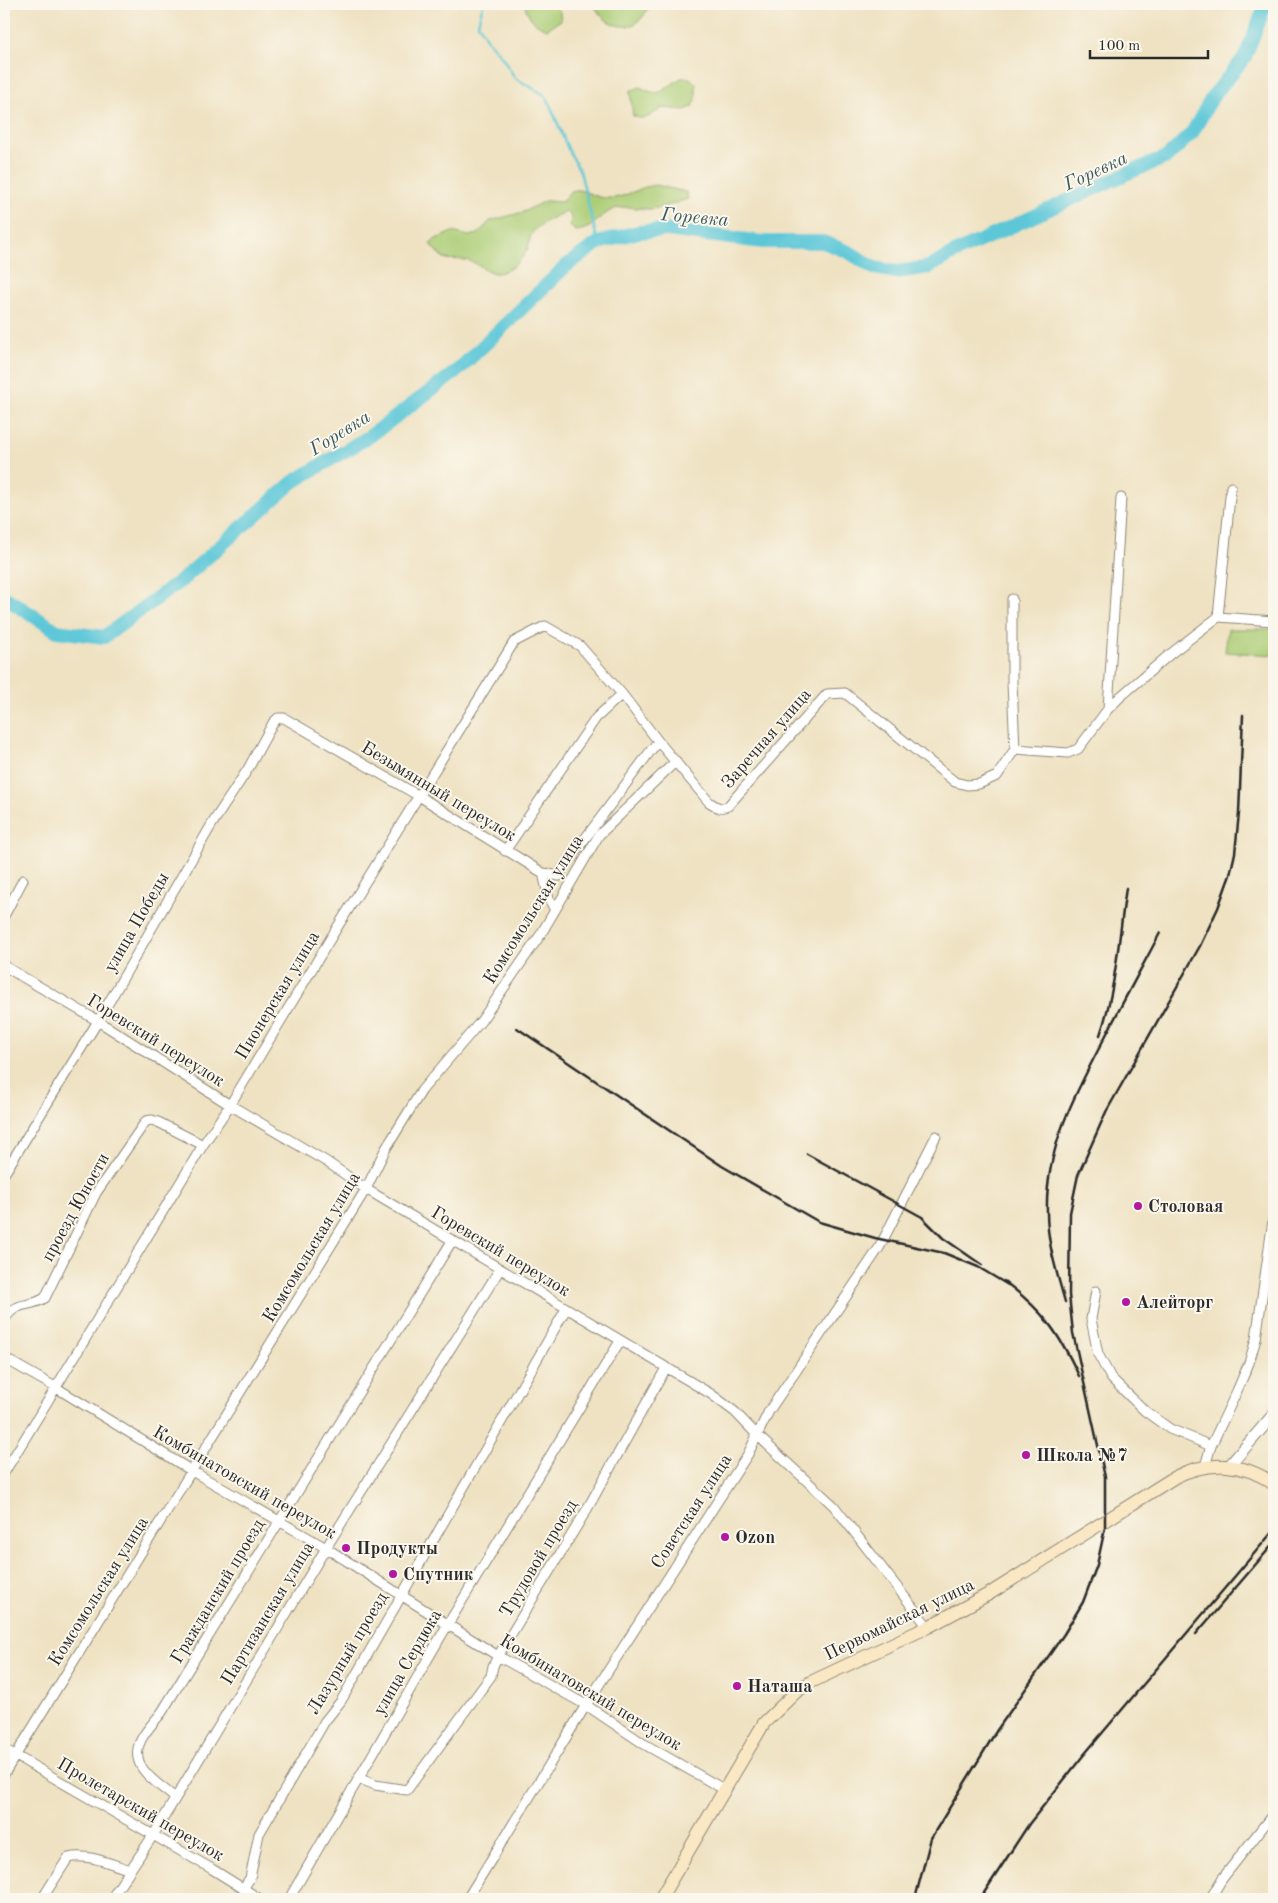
<svg xmlns="http://www.w3.org/2000/svg" width="1278" height="1903" font-family="'Old Standard TT',serif">
	<style>
		.green { fill: #accd76; stroke: #6c7c50 }
		.lines { fill: none; stroke-linecap: round; stroke-linejoin: round }
		.stream { stroke: #5dc7d8; stroke-width: 2.5 }
		.river { stroke: #5dc7d8; stroke-width: 14 }
		.minor-casing { stroke: #8d8676; stroke-width: 11 }
		.tertiary-casing { stroke: #8d8676; stroke-width: 13 }
		.secondary-casing { stroke: #8d8676; stroke-width: 14 }
		.minor { stroke: #fff; stroke-width: 9 }
		.tertiary { stroke: #fff; stroke-width: 11 }
		.secondary { stroke: #fae7c3; stroke-width: 12 }
		.rail { stroke: #2b2b2b; stroke-width: 2.5 }
		.poi-dot { fill: #b5179e; stroke: #fbf7ec; stroke-width: 2 }
		.labels { text-anchor: middle; stroke-width: 4; stroke-linejoin: round; paint-order: stroke }
		.street-label { font-size: 18px; fill: #2b2b2b; stroke: #fbf7ec }
		.poi-label { font-size: 18px; font-weight: bold; fill: #2b2b2b; stroke: #fbf7ec; text-anchor: start }
		.water-label { font-size: 19px; font-style: italic; fill: #3a5a5f; stroke: #fbf7ec }
	</style>
	<rect width="100%" height="100%" fill="#fbf7ec"/>
	<filter id="ink" filterUnits="userSpaceOnUse"><feTurbulence type="fractalNoise" baseFrequency=".02" numOctaves="2"/><feDisplacementMap in="SourceGraphic" scale="10" xChannelSelector="R" yChannelSelector="G"/><feConvolveMatrix kernelMatrix="1 2 1 2 8 2 1 2 1" color-interpolation-filters="sRGB"/></filter>
	<filter id="wash" filterUnits="userSpaceOnUse"><feTurbulence type="fractalNoise" baseFrequency=".0096" numOctaves="4" result="noise"/><feDisplacementMap in="SourceGraphic" scale="20" xChannelSelector="R" yChannelSelector="G"/><feGaussianBlur stdDeviation="1.12" result="paint"/><feColorMatrix in="noise" values="0 0 0 0 0 0 0 0 0 0 0 0 0 0 0 0 0 1.4 0 .05"/><feComposite in="paint" operator="in"/></filter>
	<g filter="url(#wash)">
		<rect width="100%" height="100%" fill="#efe2c2"/>
		<path class="green" d="M524,4H553L560,12L561,20L547,29C533,24 529,17 524,4Z
			M594,4H651C646,9 645,16 640,20C624,35 600,21 594,4Z
			M681,78H690L696,84V100L692,107L685,110L662,108C651,116 645,121 633,116L630,91L640,87C662,99 663,89 681,78Z
			M656,185L686,192L688,199C676,203 662,208 649,209C638,209 625,205 614,209C596,217 595,230 575,231L570,225L571,217L566,211C555,217 541,222 533,232C529,237 530,244 527,250C522,261 507,274 494,273C485,271 479,264 470,261C447,256 448,267 430,244L436,239L452,232L469,236L478,234L490,221L523,212L545,201L562,202C575,178 587,197 606,198C624,200 639,186 656,185Z
			M1228,629H1274V655L1225,652Z"/>
		<g class="lines">
			<path class="stream" d="M483,4L478,24L486,38L502,57L515,78L543,94L548,100L568,149L580,171L598,243"/>
			<path class="river" d="M4,597L57,631L104,637L183,579L293,482L370,436L457,371L567,265L598,243L638,232L666,230L763,242H823L849,252L874,268L897,272L929,267L956,252L1128,173L1167,157L1192,133L1213,96L1245,57L1266,4"/>
		</g>
	</g>
	<g filter="url(#ink)">
		<g class="lines">
			<defs>
				<path id="minor" d="M1218,617L1231,487
					M1108,709L1121,498
					M1015,749L1068,753L1078,749L1108,709L1120,697L1169,655L1218,617L1274,621
					M505,851L596,718L622,694
					M543,873L559,876L563,868L658,741
					M4,916L23,880
					M4,966L98,1021L230,1105L327,1162L366,1189L711,1394L735,1412L757,1435L834,1506L928,1627
					M4,1174L98,1021L212,824L248,769L273,723L278,718H284L419,796L543,873L549,899L555,910
					M1096,1291L1091,1319L1098,1354L1111,1378L1145,1411L1170,1429L1211,1446L1205,1466
					M4,1320C18,1299 27,1309 45,1298L96,1193L146,1121L152,1120L158,1122L203,1145
					M4,1358L55,1387L192,1471L326,1548L498,1656L586,1705L644,1744L725,1790
					M1211,1446L1237,1391L1249,1363L1256,1339L1274,1213
					M4,1473L203,1145L230,1105L335,931L514,642L545,626L580,646L622,694L658,741L709,802L719,808L728,806L827,694L845,693L955,782L967,785L979,784L997,776L1015,749L1012,683V599
					M4,1749L212,1869L260,1899
					M4,1774L366,1189L385,1150L422,1090L481,1021L541,934L599,835L676,761
					M358,1778L375,1785L407,1790L491,1676L493,1666L498,1656L586,1511L666,1368
					M175,1798C158,1783 127,1767 141,1740C146,1730 155,1721 162,1712L452,1241
					M243,1889L250,1878L259,1834L325,1721L341,1701L566,1309
					M42,1899L68,1858C88,1853 111,1864 130,1870
					M111,1899L154,1834L326,1548L500,1269
					M289,1899L448,1624L620,1341
					M467,1899L586,1705L748,1454L769,1411L879,1248L936,1136
					M1210,1899L1222,1879L1274,1813"/>
				<path id="tertiary" d="M1230,1465L1274,1414"/>
				<path id="secondary" d="M660,1899L764,1723L797,1691L811,1682L928,1627L989,1594L1175,1477C1208,1460 1243,1462 1274,1484"/>
			</defs>
			<use href="#minor" class="minor-casing"/>
			<use href="#tertiary" class="tertiary-casing"/>
			<use href="#secondary" class="secondary-casing"/>
			<use href="#minor" class="minor"/>
			<use href="#tertiary" class="tertiary"/>
			<use href="#secondary" class="secondary"/>
			<path class="rail" d="M517,1028L722,1166L819,1222L875,1238L944,1253L978,1267L1008,1285
				M1100,1035C1116,989 1119,936 1126,888
				M807,1154L922,1217L943,1238L982,1265
				M1004,1281C1043,1311 1058,1331 1079,1376
				M1065,1302C1057,1273 1047,1243 1047,1212C1045,1148 1076,1092 1105,1037C1123,1002 1142,967 1160,933
				M1196,1634L1274,1543
				M915,1899L931,1838L997,1730L1064,1634L1083,1602L1097,1565L1105,1528V1477L1073,1333L1069,1295L1070,1213L1078,1175L1106,1112L1200,946L1218,908L1230,875L1235,853L1239,813L1243,715
				M980,1899L1029,1824L1082,1757L1274,1530"/>
		</g>
	</g>
	<g class="poi-dot">
		<circle cx="1138" cy="1206" r="5"/>
		<circle cx="1126" cy="1302" r="5"/>
		<circle cx="1026" cy="1455" r="5"/>
		<circle cx="725" cy="1537" r="5"/>
		<circle cx="346" cy="1548" r="5"/>
		<circle cx="393" cy="1574" r="5"/>
		<circle cx="737" cy="1686" r="5"/>
	</g>
	<g class="labels">
		<g class="street-label">
			<text transform="translate(766 738) rotate(-49)" y="6">Заречная улица</text>
			<text transform="translate(439 791) rotate(31)" y="6">Безымянный переулок</text>
			<text transform="translate(533 909) rotate(-58)" y="6">Комсомольская улица</text>
			<text transform="translate(136 922) rotate(-60)" y="6">улица Победы</text>
			<text transform="translate(277 995) rotate(-59)" y="6">Пионерская улица</text>
			<text transform="translate(156 1040) rotate(32)" y="6">Горевский переулок</text>
			<text transform="translate(75 1207) rotate(-61)" y="6">проезд Юности</text>
			<text transform="translate(311 1247) rotate(-59)" y="6">Комсомольская улица</text>
			<text transform="translate(501 1251) rotate(31)" y="6">Горевский переулок</text>
			<text transform="translate(245 1482) rotate(30)" y="6">Комбинатовский переулок</text>
			<text transform="translate(691 1511) rotate(-57)" y="6">Советская улица</text>
			<text transform="translate(538 1558) rotate(-59)" y="6">Трудовой проезд</text>
			<text transform="translate(98 1591) rotate(-58)" y="6">Комсомольская улица</text>
			<text transform="translate(217 1591) rotate(-59)" y="6">Гражданский проезд</text>
			<text transform="translate(267 1613) rotate(-59)" y="6">Партизанская улица</text>
			<text transform="translate(899 1619) rotate(-26)" y="6">Первомайская улица</text>
			<text transform="translate(347 1653) rotate(-59)" y="6">Лазурный проезд</text>
			<text transform="translate(407 1662) rotate(-60)" y="6">улица Сердюка</text>
			<text transform="translate(591 1692) rotate(31)" y="6">Комбинатовский переулок</text>
			<text transform="translate(141 1809) rotate(30)" y="6">Пролетарский переулок</text>
		</g>
		<g class="poi-label">
			<text x="1148" y="1212">Столовая</text>
			<text x="1136" y="1308">Алейторг</text>
			<text x="1036" y="1461">Школа №7</text>
			<text x="735" y="1543">Ozon</text>
			<text x="356" y="1554">Продукты</text>
			<text x="403" y="1580">Спутник</text>
			<text x="747" y="1692">Наташа</text>
		</g>
		<g class="water-label">
			<text transform="translate(1095 170) rotate(-25)" y="7">Горевка</text>
			<text transform="translate(695 216) rotate(5)" y="7">Горевка</text>
			<text transform="translate(339 432) rotate(-32)" y="7">Горевка</text>
		</g>
	</g>
	<rect width="1278" height="1903" fill="none" stroke="#fbf7ec" stroke-width="20"/>
	<path d="M1090 50v8h118v-8" fill="none" stroke="#2b2b2b" stroke-width="2.5"/>
	<text x="1098" y="50" font-size="15" fill="#2b2b2b" stroke="#fbf7ec" stroke-width="4" paint-order="stroke">100 m</text>
</svg>
